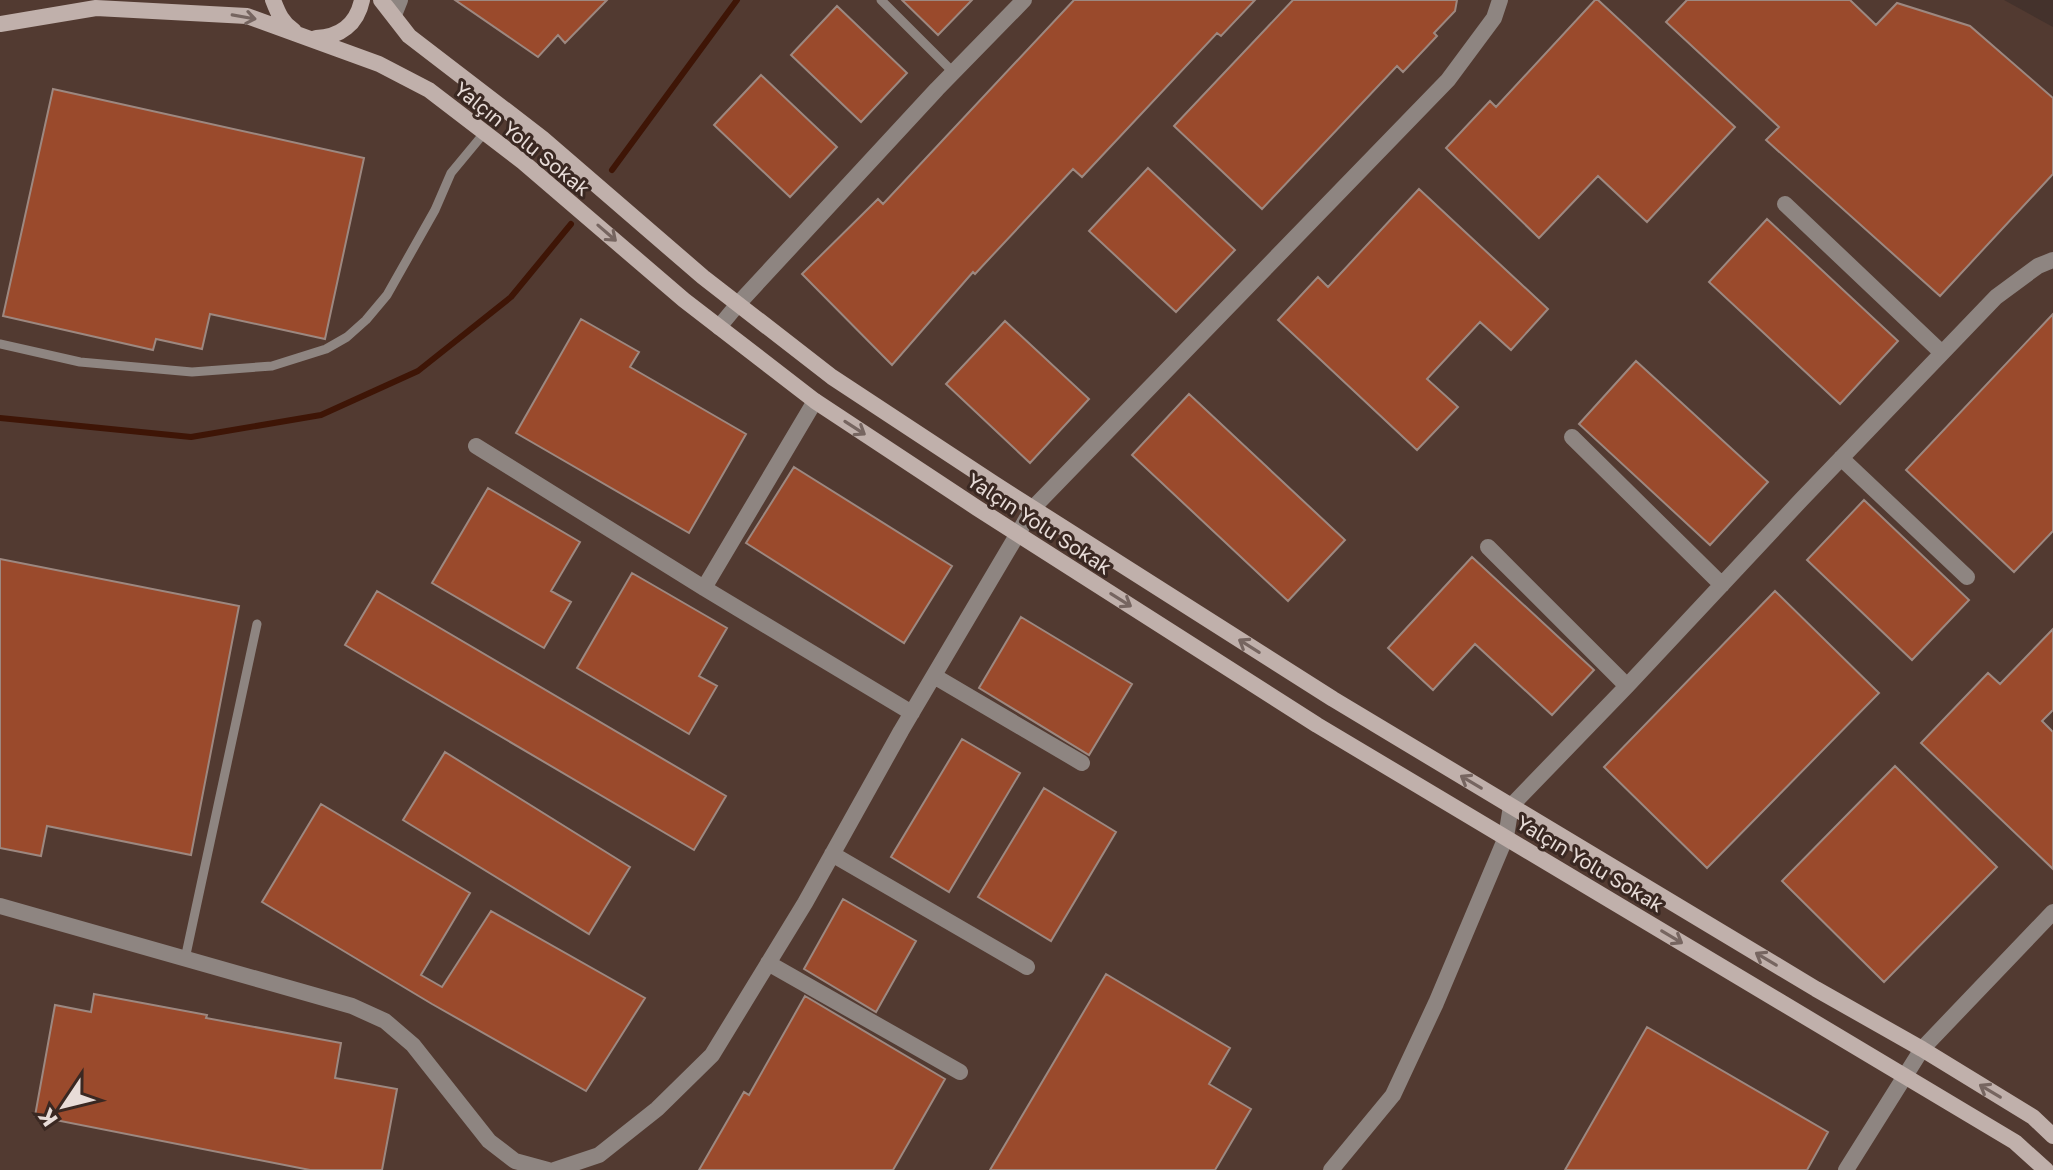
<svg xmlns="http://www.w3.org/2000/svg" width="2053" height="1170" font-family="'Golos Text',sans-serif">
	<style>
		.built { fill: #523a31 }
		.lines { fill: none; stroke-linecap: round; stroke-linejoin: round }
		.stream { stroke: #3e1506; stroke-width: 6 }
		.building { fill: #9a4a2c; stroke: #9d8880; stroke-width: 2 }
		.lane { stroke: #8e8581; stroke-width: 9 }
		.street { stroke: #8e8581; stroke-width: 16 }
		.secondary { stroke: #c0b0ab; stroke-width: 16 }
		.oneway { stroke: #766560 }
		.labels { text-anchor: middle; stroke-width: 6; stroke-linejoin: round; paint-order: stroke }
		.street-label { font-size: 20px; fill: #e8dcd8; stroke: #3a2822 }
	</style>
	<rect width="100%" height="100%" fill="#44322c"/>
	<path class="built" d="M0,0H2004L2053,27V1170H0Z"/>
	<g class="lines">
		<path class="stream" d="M612,170L737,0
			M0,418L191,437L321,415L418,371L511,297L571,224"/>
	</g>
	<path class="building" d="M455,0H607L565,43L558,35L538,57Z
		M902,0H972L938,35Z
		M1074,0H1255L1221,36L1217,33L1082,177L1073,169L975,274L973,272L892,365L802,274L878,199L883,204Z
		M1293,0H1457L1455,11L1434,33L1437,36L1403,72L1397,66L1262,209L1174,126Z
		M1595,0H1598L1735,127L1647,222L1598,176L1539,238L1446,148L1490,101L1496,107Z
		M1687,0H1850L1876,25L1897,3L1970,26L2053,98V174L1940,296L1766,140L1779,127L1666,22Z
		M837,6L907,73L861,122L791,55Z
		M761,75L837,147L790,197L714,125Z
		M53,89L364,158L325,339L210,314L202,349L156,339L153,350L3,316Z
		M1148,168L1235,250L1176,312L1089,231Z
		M1419,189L1548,309L1511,350L1480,322L1427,379L1458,407L1417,450L1278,320L1318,277L1328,287Z
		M1767,219L1898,341L1840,404L1709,282Z
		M2053,314V531L2014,572L1906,470Z
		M581,319L639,352L630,367L746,434L689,533L516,433Z
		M1005,321L1089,399L1030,463L946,384Z
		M1636,361L1768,482L1710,545L1579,424Z
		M1189,394L1345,540L1288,601L1132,455Z
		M794,467L952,566L904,643L746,543Z
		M488,488L580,542L551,591L571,602L544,648L432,583Z
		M1864,500L1969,600L1912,660L1807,560Z
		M1472,557L1594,670L1552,715L1475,644L1433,690L1388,648Z
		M0,559L239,606L191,855L47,826L41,856L0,848Z
		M632,573L727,628L699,676L717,686L689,734L577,668Z
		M377,591L726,796L694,850L345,645Z
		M1775,591L1879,693L1707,868L1604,767Z
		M1021,617L1132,684L1089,755L979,688Z
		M2053,629V710L2042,721L2053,732V869L1921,743L1988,673L2000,684Z
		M962,739L1020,773L949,892L891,857Z
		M445,752L630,867L589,934L403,820Z
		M1895,766L1997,867L1884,982L1782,881Z
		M1044,788L1116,832L1051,941L978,897Z
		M321,804L470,893L421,975L442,987L491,911L645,998L586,1091L432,1004L262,902Z
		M843,899L916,941L876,1012L804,969Z
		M1106,974L1230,1048L1209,1084L1251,1109L1215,1170H990Z
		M94,994L207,1015L206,1018L341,1043L335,1078L397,1089L382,1170H310L35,1116L55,1005L91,1012Z
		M805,996L945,1079L893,1170H699L744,1092L749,1095Z
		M1647,1027L1828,1132L1807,1170H1565Z"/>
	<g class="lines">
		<path class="lane" d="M881,0L953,72
			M0,344L80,362L192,372L272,366L326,349L347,337L366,320L387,295L435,210L451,173L485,132
			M185,959L257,624"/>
		<path class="street" d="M394,15L400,0
			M1785,204L1942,353
			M719,327L738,304L937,89L1024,0
			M1572,437L1722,585
			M476,446L704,588L912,713
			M1841,458L1967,577
			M1488,547L1627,686
			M704,588L815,401
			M934,676L1082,763
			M832,854L1027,967
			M0,906L352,1006L385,1021L413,1045L489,1141L515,1161L548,1170
			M768,963L960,1072
			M554,1170L599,1155L657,1109L712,1055L805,903L901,731L1033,508L1448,80L1494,18L1500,0
			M1331,1170L1393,1095L1436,1003L1506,837L1511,806L1627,686L1801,500L1996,297L2038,266L2053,260
			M1846,1170L1922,1049L2053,912"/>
		<path class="secondary" d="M273,0C278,13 282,23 294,31
			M381,0L409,36L542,138L703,277L832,377L993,483L1333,699L1816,989L1922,1049L2033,1117L2053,1136
			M0,24L96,8L247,16L379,64L429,90L523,162L684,300L815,401L977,508L1317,725L2015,1142L2046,1170
			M316,38C340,37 357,24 362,0"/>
	</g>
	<defs><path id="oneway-shaft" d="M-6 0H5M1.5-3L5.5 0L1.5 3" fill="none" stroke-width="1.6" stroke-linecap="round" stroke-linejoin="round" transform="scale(2)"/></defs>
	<g class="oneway">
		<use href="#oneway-shaft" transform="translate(244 17) rotate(10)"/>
		<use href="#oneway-shaft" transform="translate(607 233) rotate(41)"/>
		<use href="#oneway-shaft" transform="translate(855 428) rotate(33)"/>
		<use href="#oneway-shaft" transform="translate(1121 600) rotate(32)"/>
		<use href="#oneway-shaft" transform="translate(1249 646) rotate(-148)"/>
		<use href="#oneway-shaft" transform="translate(1471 782) rotate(-149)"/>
		<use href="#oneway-shaft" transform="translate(1672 937) rotate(31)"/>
		<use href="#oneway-shaft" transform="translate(1766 959) rotate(-149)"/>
		<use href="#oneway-shaft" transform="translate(1990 1091) rotate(-149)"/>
	</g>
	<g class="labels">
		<g class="street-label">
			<text transform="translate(522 139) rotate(39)" y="7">Yalçın Yolu Sokak</text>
			<text transform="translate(1039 524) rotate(33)" y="7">Yalçın Yolu Sokak</text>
			<text transform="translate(1590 864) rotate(31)" y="7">Yalçın Yolu Sokak</text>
		</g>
	</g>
	<g transform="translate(64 1106) rotate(235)" stroke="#3a2822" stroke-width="6" paint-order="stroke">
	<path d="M0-6L14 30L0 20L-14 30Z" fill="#e8dcd8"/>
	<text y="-12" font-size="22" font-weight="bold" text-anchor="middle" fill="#e8dcd8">K</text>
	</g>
</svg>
